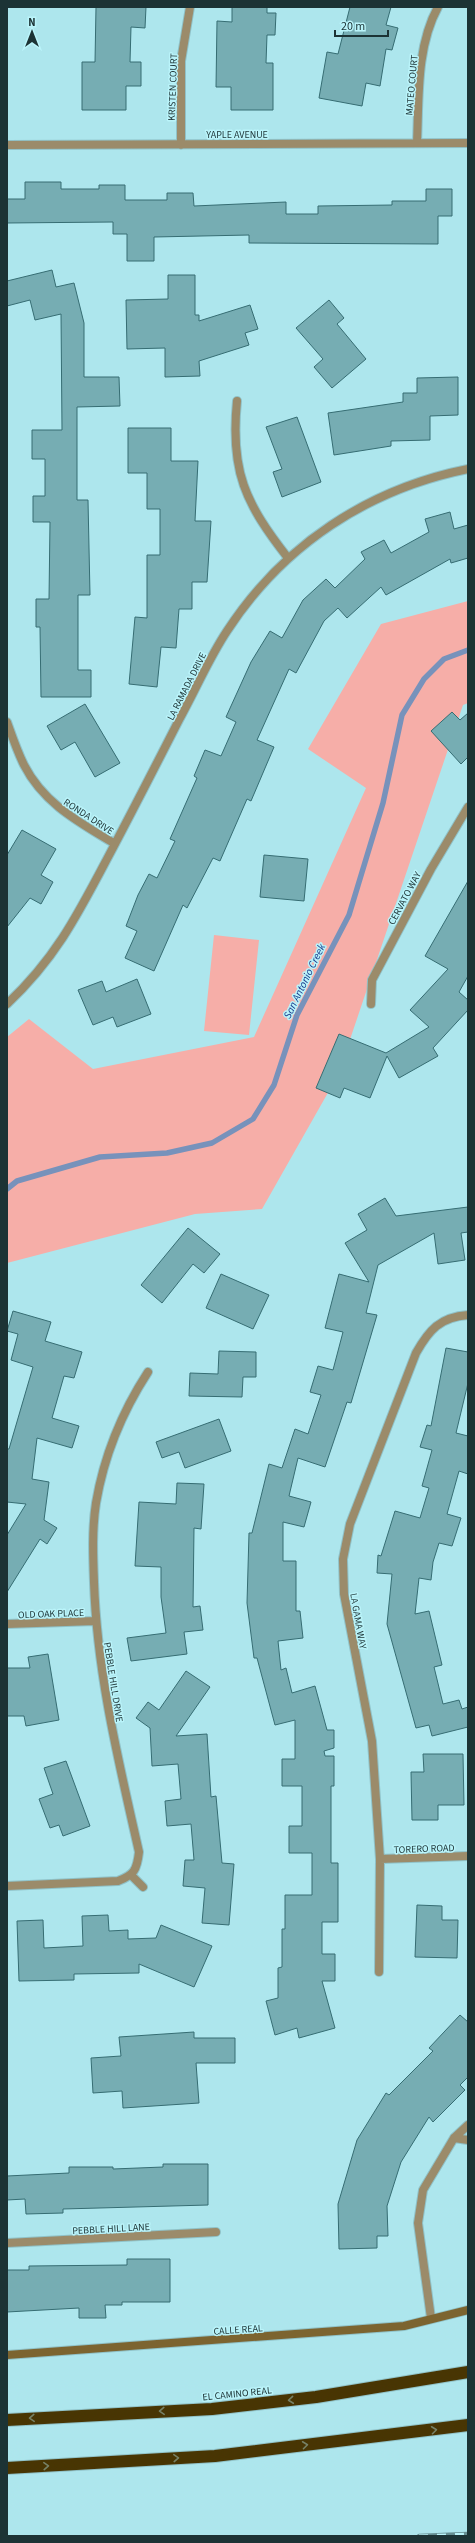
<svg xmlns="http://www.w3.org/2000/svg" width="475" height="2543" font-family="'Source Sans 3',sans-serif">
	<style>
		.green { fill: #f6aea8 }
		.lines { fill: none; stroke-linecap: round; stroke-linejoin: round }
		.stream { stroke: #7792bb; stroke-width: 5.5 }
		.building { fill: #76adb3; stroke: #366d73 }
		.street-casing { stroke: #90c2c8; stroke-width: 10 }
		.secondary-casing { stroke: #90c2c8; stroke-width: 10 }
		.highway-casing { stroke: #90c2c8; stroke-width: 14 }
		.street { stroke: #9b8b6a; stroke-width: 8 }
		.secondary { stroke: #7c6430; stroke-width: 8 }
		.highway { stroke: #483503; stroke-width: 12 }
		.rail-casing { stroke: #668f93; stroke-width: 4.5 }
		.rail { stroke: #baf4fa; stroke-width: 3; stroke-dasharray: 9; stroke-linecap: butt }
		.oneway { stroke: #768166 }
		.labels { text-anchor: middle; stroke-width: 3; stroke-linejoin: round; paint-order: stroke }
		.street-label { font-size: 10px; fill: #1c3335; stroke: #baf4fa }
		.water-label { font-size: 11px; font-style: italic; fill: #1b3a8d; stroke: #baf4fa }
	</style>
	<rect width="100%" height="100%" fill="#ade6ed"/>
	<path class="green" d="M468,601V703L463,705L338,1075L262,1209L195,1214L7,1263V1037L29,1019L93,1069L254,1037L366,788L308,749L381,624Z
		M214,935L259,940L249,1035L204,1031Z"/>
	<g class="lines">
		<path class="stream" d="M7,1189L17,1181L100,1157L167,1153L212,1143L253,1119L274,1085L297,1015L349,915L383,803L402,715L424,679L444,659L468,650"/>
	</g>
	<path class="building" d="M96,7H146L145,28L131,27L130,62H141V86H126V110H82V62H95Z
		M232,7H267V13H276L275,35H267L266,63H273V110H231V87H216L217,21L232,22Z
		M350,7H391L386,25L398,28L392,50L386,49L380,86L366,83L362,106L319,98L327,52L338,54Z
		M25,182H61V189H99V185H125V200H167V193H193L194,206L286,202V214H318V206L392,205V201H426V189H452V216H438V244L249,243V235L154,237V261H127V234H113V222L7,223V199H25Z
		M52,270L56,287L74,283L84,323V377H119L120,406L77,407V500H88L90,595H78V670H91V697H41L40,627H36V599H49L50,522H33V496H45V459H32V430H62L61,314L35,320L30,300L7,306V281Z
		M168,275H195V315H199V321L250,305L258,329L245,333L249,345L199,361L200,376L165,377V348L127,349L126,300L168,299Z
		M329,300L344,318L337,324L366,359L332,388L314,367L323,359L296,328Z
		M458,377V415L430,416V440L391,441V446L334,455L328,413L403,402V393H417V378Z
		M297,417L321,482L282,497L273,472L282,469L266,427Z
		M128,428H171V461H198L195,521H211L207,582H192V609H179L176,648L161,647L157,687L129,684L135,617L147,618V555H160V509H147V473H128Z
		M450,512L454,529L468,525V558L451,563L450,559L386,595L381,587L347,618L338,608L324,621L296,673L289,669L257,740L274,747L251,801L247,799L220,861L213,858L187,908L183,905L154,971L125,958L137,931L126,926L138,895L149,874L157,878L175,841L170,839L197,778L194,776L205,750L221,756L236,722L226,717L251,662L270,631L282,638L303,600L326,579L335,588L365,559L361,552L384,540L391,553L429,532L425,519Z
		M85,704L120,763L95,777L75,742L61,750L47,726Z
		M452,712L460,720L468,713V757L461,764L431,731Z
		M22,830L56,849L41,875L53,882L41,904L30,898L7,927V855Z
		M264,855L308,859L304,901L260,897Z
		M468,881V976L459,992L468,1000V1010L433,1048L438,1056L399,1078L387,1056L370,1098L344,1088L340,1098L316,1088L339,1034L386,1053L429,1027L410,1010L448,969L425,956Z
		M137,979L151,1014L117,1027L113,1017L93,1025L78,990L102,981L106,992Z
		M385,1198L396,1216L468,1207V1232L461,1233L465,1260L438,1264L434,1233L378,1265L366,1313L377,1315L351,1403L347,1402L325,1467L298,1458L289,1496L311,1502L304,1527L283,1522V1561H296V1611H300L303,1638L278,1641L281,1670L286,1668L292,1693L315,1686L327,1730H334V1748L324,1751L325,1756H334V1786H331V1863H338V1922H322V1954H335V1981H322L335,2028L299,2038L297,2028L275,2035L266,2001L278,1998V1968L282,1967V1929H285V1895H312V1853H289V1826H302V1786H282V1759H295V1720L275,1725L257,1658H254L247,1603L249,1533H252L269,1464L282,1468L295,1429L308,1434L321,1395L310,1392L318,1366L333,1370L343,1332L325,1328L339,1274L369,1282L345,1243L367,1230L358,1214Z
		M188,1228L220,1254L204,1273L193,1264L162,1303L141,1285Z
		M221,1274L269,1295L253,1329L206,1308Z
		M13,1311L51,1322L45,1341L82,1352L74,1378L64,1376L52,1418L79,1426L72,1448L37,1438L32,1479L49,1482L44,1520L57,1528L47,1544L40,1539L7,1592V1535L26,1504L7,1502V1449H9L33,1367L11,1360L18,1334L7,1331Z
		M446,1348L468,1352V1383L456,1433L468,1436V1474L459,1471L447,1514L461,1518L452,1546L439,1543L433,1562L431,1580L419,1578L415,1614L429,1611L442,1665L434,1667L443,1704L459,1700L462,1709L468,1707V1727L432,1736L429,1725L416,1728L387,1624L392,1574L377,1573L378,1555L381,1556L395,1511L420,1518L429,1488L422,1486L432,1450L420,1447L427,1425L431,1426Z
		M219,1351L256,1352V1377H243L242,1397L189,1396L190,1373L218,1374Z
		M219,1419L231,1451L185,1468L179,1452L162,1458L156,1442Z
		M177,1483L204,1484L201,1529L194,1528L193,1607L200,1606L203,1630L184,1632L187,1654L131,1661L127,1638L166,1633L161,1597V1567L135,1566L139,1502L176,1504Z
		M48,1654L59,1720L26,1726L24,1716H7V1668H30L28,1657Z
		M186,1671L210,1687L176,1736L207,1734L211,1797L216,1796L222,1863L234,1864L229,1925L202,1923L205,1888L183,1886L185,1860H194L191,1824L167,1826L165,1801L181,1799L178,1764L152,1766L150,1728L136,1718L148,1702L159,1710Z
		M423,1754H463L464,1805H438V1820H412L411,1772H424Z
		M66,1761L90,1826L63,1836L59,1825L50,1828L39,1799L53,1794L44,1768Z
		M417,1905L442,1906V1920H458L457,1958L415,1957Z
		M108,1915L109,1931L128,1930V1939L156,1938L161,1925L212,1946L194,1987L139,1964V1973L74,1974V1980L19,1981L17,1921L43,1920L44,1948L83,1946L82,1916Z
		M460,2015L468,2022V2077L460,2085L465,2090L433,2122L429,2117L401,2162L387,2206L388,2236H377V2248L339,2249L338,2204L357,2140L386,2093L389,2095L433,2051L429,2048Z
		M194,2032V2038H235V2063H196L199,2103L123,2108L122,2091L93,2093L91,2058L121,2056L119,2037Z
		M163,2164H208V2205L63,2209V2213L26,2214L25,2199L7,2200V2176L69,2173V2167H113V2169L163,2167Z
		M127,2259H170V2302H122V2305H105L106,2318H79V2308L7,2312V2270H29V2266L127,2265Z"/>
	<g class="lines">
		<defs>
			<path id="street" d="M417,143C419,99 416,47 438,7
				M7,145L468,143
				M181,145V61L190,7
				M237,401C230,471 245,503 288,558
				M7,722C12,736 17,751 24,765C44,804 79,822 115,844
				M7,1004C55,959 77,916 107,859C132,812 156,765 180,718C196,689 209,658 227,631C283,545 368,489 468,469
				M371,1004L372,980L431,869L468,807
				M7,1624L95,1621
				M380,1859L468,1856
				M132,1876L143,1887
				M7,1886L118,1881C134,1875 137,1870 139,1852C119,1763 97,1674 94,1582C93,1556 92,1528 96,1503C104,1456 122,1412 148,1372
				M379,1972L380,1859L372,1741L344,1594L343,1559L350,1524L416,1353C429,1330 440,1317 468,1315
				M454,2138L468,2140
				M7,2243L216,2232
				M431,2318L418,2223L423,2190L454,2138L468,2125"/>
			<path id="secondary" d="M7,2355L404,2326L468,2310"/>
			<path id="highway" d="M7,2420L212,2409L316,2397L468,2372
				M7,2468L215,2456L468,2425"/>
		</defs>
		<use href="#street" class="street-casing"/>
		<use href="#secondary" class="secondary-casing"/>
		<use href="#highway" class="highway-casing"/>
		<use href="#street" class="street"/>
		<use href="#secondary" class="secondary"/>
		<use href="#highway" class="highway"/>
		<defs>
			<path id="rail" d="M419,2536L468,2534"/>
		</defs>
		<use href="#rail" class="rail-casing"/>
		<use href="#rail" class="rail"/>
	</g>
	<defs><path id="oneway-chevron" d="M-2-3.5L2.5 0L-2 3.5" fill="none" stroke-width="1.6" stroke-linecap="round" stroke-linejoin="round"/></defs>
	<g class="oneway">
		<use href="#oneway-chevron" transform="translate(291 2400) rotate(174)"/>
		<use href="#oneway-chevron" transform="translate(162 2411) rotate(177)"/>
		<use href="#oneway-chevron" transform="translate(32 2418) rotate(177)"/>
		<use href="#oneway-chevron" transform="translate(434 2430) rotate(-7)"/>
		<use href="#oneway-chevron" transform="translate(305 2445) rotate(-7)"/>
		<use href="#oneway-chevron" transform="translate(176 2458) rotate(-3)"/>
		<use href="#oneway-chevron" transform="translate(46 2466) rotate(-3)"/>
	</g>
	<g class="labels">
		<g class="street-label">
			<text transform="translate(411 85) rotate(-85)" y="4">MATEO COURT</text>
			<text transform="translate(172 87) rotate(-88)" y="4">KRISTEN COURT</text>
			<text x="237" y="138">YAPLE AVENUE</text>
			<text transform="translate(186 686) rotate(-63)" y="4">LA RAMADA DRIVE</text>
			<text transform="translate(89 816) rotate(33)" y="4">RONDA DRIVE</text>
			<text transform="translate(404 898) rotate(-62)" y="4">CERVATO WAY</text>
			<text transform="translate(51 1613) rotate(-2)" y="4">OLD OAK PLACE</text>
			<text transform="translate(359 1621) rotate(80)" y="4">LA GAMA WAY</text>
			<text transform="translate(114 1682) rotate(81)" y="4">PEBBLE HILL DRIVE</text>
			<text transform="translate(424 1848) rotate(-2)" y="4">TORERO ROAD</text>
			<text transform="translate(111 2228) rotate(-3)" y="4">PEBBLE HILL LANE</text>
			<text transform="translate(238 2329) rotate(-4)" y="4">CALLE REAL</text>
			<text transform="translate(237 2393) rotate(-6)" y="4">EL CAMINO REAL</text>
		</g>
		<g class="water-label">
			<text transform="translate(304 981) rotate(-64)" y="4">San Antonio Creek</text>
		</g>
	</g>
	<rect width="475" height="2543" fill="none" stroke="#1c3335" stroke-width="16"/>
	<g transform="translate(32 32)" stroke="#baf4fa" stroke-width="3" paint-order="stroke">
	<path d="M0-3L7 15L0 10L-7 15Z" fill="#1c3335"/>
	<text y="-6" font-size="11" font-weight="bold" text-anchor="middle" fill="#1c3335">N</text>
	</g>
	<path d="M335 30v6h53v-6" fill="none" stroke="#1c3335" stroke-width="2"/>
	<text x="341" y="30" font-size="12" fill="#1c3335" stroke="#baf4fa" stroke-width="3" paint-order="stroke">20 m</text>
</svg>
